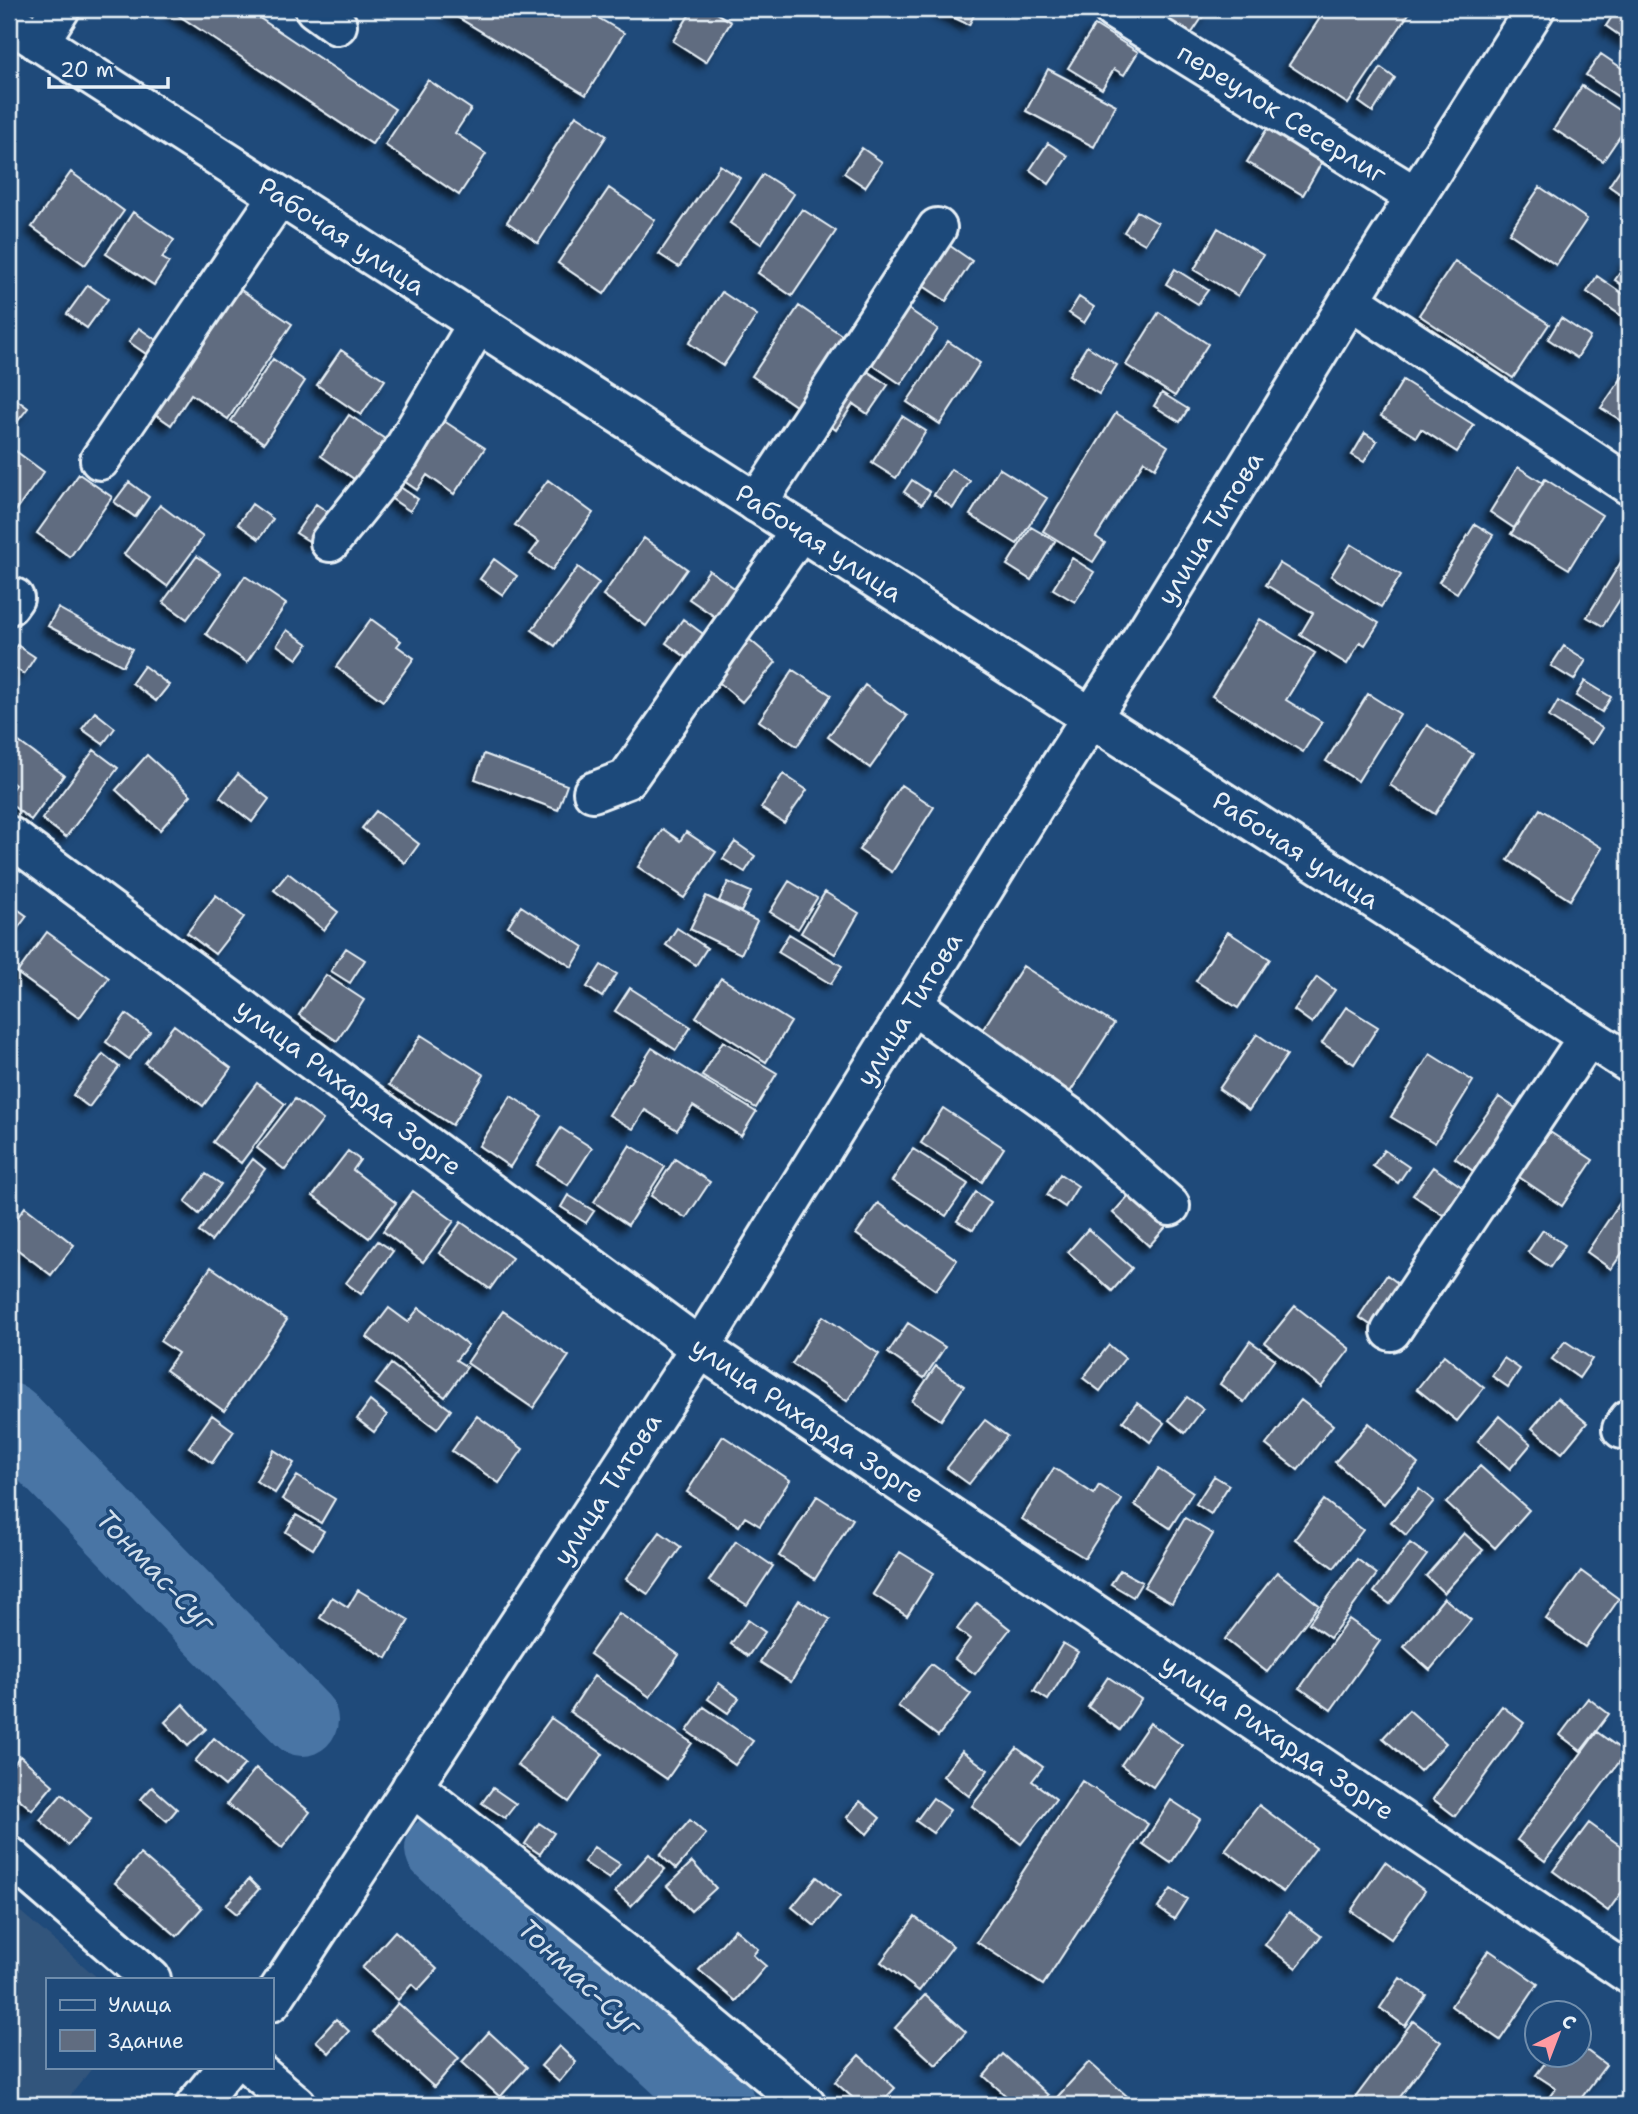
<svg xmlns="http://www.w3.org/2000/svg" width="1638" height="2114" font-family="'Shantell Sans',sans-serif">
	<style>
		.built { fill: #32547c }
		.lines { fill: none; stroke-linecap: round; stroke-linejoin: round }
		.river { stroke: #4a75a5; stroke-width: 72 }
		.building { fill: #606c80; stroke: #e8f1f8; stroke-width: 2; filter: url(#shadow) }
		.minor-casing { stroke: #e8f1f8; stroke-width: 44 }
		.major-casing { stroke: #e8f1f8; stroke-width: 44 }
		.minor { stroke: #1f4a7a; stroke-width: 38 }
		.major { stroke: #1f4a7a; stroke-width: 38 }
		.labels { text-anchor: middle; stroke-width: 7; stroke-linejoin: round; paint-order: stroke }
		.street-label { font-size: 26px; fill: #e8f1f8; stroke: #1f4a7a }
		.water-label { font-size: 28px; font-style: italic; fill: #d0deec; stroke: #1f4a7a }
	</style>
	<defs>
		<filter id="shadow"><feDropShadow dx="-6" dy="6" stdDeviation="3.5" flood-color="#0009"/></filter>
	</defs>
	<rect width="100%" height="100%" fill="#1f4a7a"/>
	<filter id="ink" filterUnits="userSpaceOnUse"><feTurbulence type="fractalNoise" baseFrequency=".0143" numOctaves="2"/><feDisplacementMap in="SourceGraphic" scale="14" xChannelSelector="R" yChannelSelector="G"/><feConvolveMatrix kernelMatrix="1 2 1 2 8 2 1 2 1" color-interpolation-filters="sRGB"/></filter>
	<g filter="url(#ink)">
		<path class="built" d="M9,1902L99,1979H47V2067H93L63,2105H9Z"/>
		<g class="lines">
			<path class="river" d="M9,1419L302,1720
				M441,1849L719,2105"/>
		</g>
		<path class="building" d="M169,9H246L395,109L372,144Z
			M444,9H583L624,33L586,95Z
			M693,9H710L731,22L706,62L673,41Z
			M936,9H977L969,25Z
			M1176,9H1208L1187,40L1165,25Z
			M1326,9H1412L1348,104L1289,65Z
			M1617,9H1629V42L1606,26Z
			M1095,25L1138,52L1124,75L1114,69L1102,89L1068,68Z
			M1601,54L1629,73V104L1586,75Z
			M1381,68L1395,78L1373,112L1359,102Z
			M1048,69L1116,105L1094,147L1026,111Z
			M428,80L471,109L455,133L486,154L459,195L385,145Z
			M1582,86L1629,117V123L1603,161L1554,129Z
			M576,115L607,135L538,243L507,222Z
			M1268,127L1323,160L1303,195L1247,162Z
			M1048,143L1068,156L1049,184L1030,170Z
			M862,148L882,162L865,187L844,173Z
			M1629,156V200L1609,186Z
			M720,165L740,178L679,267L659,254Z
			M71,172L124,211L85,265L32,227Z
			M763,174L794,194L761,244L730,223Z
			M1540,187L1587,219L1556,265L1509,233Z
			M609,188L655,220L604,294L558,263Z
			M802,209L836,231L792,296L758,273Z
			M1137,211L1158,223L1145,244L1124,232Z
			M133,212L174,240L162,258L169,262L154,285L106,254Z
			M1218,228L1263,255L1238,296L1194,270Z
			M940,239L972,261L946,301L913,279Z
			M1629,259V290L1615,280Z
			M1455,261L1549,324L1513,378L1419,315Z
			M1175,269L1208,290L1198,304L1166,284Z
			M1597,276L1629,298V321L1587,292Z
			M232,284L292,324L228,419L191,394L171,425L148,409Z
			M88,285L108,299L87,328L67,314Z
			M722,292L757,315L723,366L689,343Z
			M1079,297L1094,307L1084,323L1069,313Z
			M799,306L846,338L799,408L752,376Z
			M904,306L938,329L901,384L867,361Z
			M1159,312L1208,344L1175,396L1126,365Z
			M1561,318L1590,337L1577,358L1548,339Z
			M139,328L162,344L152,358L129,342Z
			M948,341L980,363L940,424L907,402Z
			M1087,346L1117,365L1099,394L1069,375Z
			M341,350L385,380L361,415L317,385Z
			M273,359L305,381L264,443L231,421Z
			M867,371L888,385L868,414L853,404L836,430L825,422L856,376L861,380Z
			M1626,372L1629,374V410L1622,421L1601,408Z
			M1403,380L1474,425L1457,452L1421,429L1416,437L1381,416Z
			M1162,393L1188,409L1180,422L1154,406Z
			M10,395L28,408L10,431L9,397Z
			M1116,413L1168,446L1155,468L1144,461L1096,537L1105,543L1093,562L1043,531Z
			M349,415L385,439L357,481L321,456Z
			M902,416L926,431L896,478L872,463Z
			M441,419L485,448L454,494L427,475L417,490L401,479Z
			M1365,433L1377,441L1364,462L1352,455Z
			M9,446L44,472L15,512L9,508Z
			M1518,467L1543,483L1514,528L1490,512Z
			M999,468L1047,498L1017,544L970,515Z
			M951,469L970,481L953,508L934,495Z
			M79,474L112,497L70,557L37,533Z
			M1545,479L1602,515L1569,569L1511,534Z
			M548,480L593,513L552,570L530,554L539,542L515,525Z
			M912,480L930,492L922,504L904,492Z
			M129,482L149,497L135,517L114,502Z
			M397,485L418,499L410,511L389,497Z
			M252,504L273,519L259,539L238,524Z
			M316,504L334,516L315,545L296,533Z
			M160,505L203,537L167,586L124,554Z
			M1475,524L1493,535L1457,593L1439,582Z
			M1031,527L1055,541L1031,580L1007,565Z
			M644,538L687,569L646,626L603,595Z
			M1351,544L1401,575L1381,607L1331,576Z
			M1629,549V585L1603,626L1587,617Z
			M197,556L221,573L187,619L163,602Z
			M1072,558L1094,572L1075,602L1053,589Z
			M494,559L517,576L503,595L480,579Z
			M1279,563L1379,623L1365,645L1360,642L1347,664L1300,635L1313,613L1266,585Z
			M578,567L599,583L555,646L532,630Z
			M709,570L740,592L720,620L689,599Z
			M245,576L286,604L247,662L206,634Z
			M58,608L132,649L123,666L48,626Z
			M371,619L401,641L397,646L414,658L383,701L336,667Z
			M683,619L710,639L693,662L666,643Z
			M1260,619L1315,653L1286,700L1322,722L1303,752L1212,696Z
			M287,630L308,644L297,659L277,645Z
			M749,639L776,662L742,702L715,679Z
			M17,645L35,657L24,674L9,664V657Z
			M1564,646L1586,660L1574,680L1551,666Z
			M144,666L169,685L156,701L132,683Z
			M793,670L831,695L797,746L759,721Z
			M1585,681L1611,697L1602,712L1576,696Z
			M865,685L907,716L870,768L828,737Z
			M1368,694L1400,714L1358,781L1326,761Z
			M1558,701L1602,728L1592,744L1549,717Z
			M95,712L115,728L103,744L82,729Z
			M1427,725L1473,754L1435,814L1390,785Z
			M19,742L64,775L31,820L9,803V793L15,785L9,780V756Z
			M94,750L118,768L66,837L42,819Z
			M484,754L567,785L558,810L475,779Z
			M147,755L191,795L160,830L116,790Z
			M238,774L269,799L252,822L220,797Z
			M783,774L807,790L784,823L761,808Z
			M901,785L934,807L892,872L859,850Z
			M1540,809L1602,848L1570,900L1508,860Z
			M376,811L419,844L405,863L362,828Z
			M663,829L680,841L686,832L716,852L684,898L638,867Z
			M735,842L755,856L745,872L723,859Z
			M288,873L338,912L324,930L274,890Z
			M789,881L817,898L798,929L770,912Z
			M728,882L751,892L741,912L719,901Z
			M825,892L859,913L835,954L801,933Z
			M216,895L244,917L215,954L187,933Z
			M706,896L757,921L741,954L690,929Z
			M9,903L27,916L9,940Z
			M521,906L584,947L572,967L508,926Z
			M677,928L707,948L696,965L666,945Z
			M47,932L109,978L79,1018L17,973Z
			M1228,932L1270,959L1238,1008L1196,981Z
			M789,934L842,966L831,984L778,952Z
			M346,948L365,960L350,983L331,971Z
			M601,965L617,974L602,997L587,987Z
			M1023,966L1114,1024L1070,1092L980,1034Z
			M326,975L364,1000L337,1041L299,1015Z
			M1317,977L1335,990L1312,1023L1294,1010Z
			M721,978L791,1022L766,1062L696,1017Z
			M630,988L691,1027L676,1050L615,1011Z
			M1346,1007L1378,1027L1354,1064L1322,1043Z
			M126,1014L150,1032L129,1059L106,1042Z
			M174,1025L231,1068L203,1106L145,1063Z
			M1257,1034L1287,1055L1249,1110L1219,1089Z
			M421,1035L484,1075L452,1125L389,1085Z
			M723,1041L777,1073L756,1108L702,1076Z
			M652,1048L756,1112L741,1136L693,1106L677,1130L645,1110L633,1129L609,1115Z
			M103,1054L119,1067L89,1107L73,1095Z
			M1430,1054L1473,1081L1435,1143L1391,1117Z
			M257,1083L285,1104L241,1163L213,1142Z
			M511,1096L542,1116L510,1167L479,1146Z
			M1499,1097L1520,1111L1476,1173L1455,1158Z
			M295,1099L323,1120L285,1170L257,1148Z
			M943,1108L1004,1148L982,1182L921,1143Z
			M561,1128L592,1148L568,1185L537,1165Z
			M1550,1132L1593,1160L1562,1206L1519,1177Z
			M630,1145L665,1167L628,1225L594,1202Z
			M913,1149L968,1184L946,1216L892,1181Z
			M1384,1150L1409,1167L1398,1183L1373,1166Z
			M348,1151L360,1160L353,1170L396,1203L369,1238L313,1196Z
			M253,1159L265,1169L211,1241L199,1232Z
			M675,1159L710,1182L686,1218L651,1196Z
			M1433,1167L1465,1189L1446,1217L1413,1195Z
			M206,1174L221,1184L199,1214L185,1202Z
			M1060,1174L1078,1186L1065,1207L1047,1195Z
			M1629,1189V1248L1627,1246L1611,1269L1587,1252Z
			M413,1191L454,1221L423,1262L383,1231Z
			M976,1192L991,1202L973,1230L957,1221Z
			M1130,1194L1166,1227L1149,1246L1113,1213Z
			M568,1195L594,1211L586,1223L561,1207Z
			M878,1203L957,1260L936,1290L856,1234Z
			M25,1207L74,1245L51,1275L9,1243V1229Z
			M461,1222L512,1258L490,1289L439,1253Z
			M1088,1229L1132,1268L1112,1291L1068,1252Z
			M1543,1230L1565,1245L1550,1267L1528,1252Z
			M378,1241L393,1251L361,1294L346,1283Z
			M211,1267L287,1320L224,1411L166,1370L178,1353L160,1341Z
			M1387,1275L1403,1287L1375,1328L1359,1317Z
			M1295,1306L1350,1349L1321,1387L1265,1343Z
			M389,1308L408,1322L419,1308L468,1345L456,1360L467,1367L445,1397L367,1337Z
			M503,1311L569,1356L533,1408L467,1363Z
			M823,1316L879,1354L847,1401L792,1364Z
			M908,1323L945,1347L924,1378L888,1353Z
			M1250,1341L1275,1359L1244,1402L1220,1384Z
			M1565,1341L1592,1359L1579,1378L1552,1359Z
			M1109,1345L1125,1358L1100,1391L1083,1378Z
			M1444,1355L1484,1388L1457,1421L1417,1389Z
			M1504,1358L1520,1369L1508,1387L1492,1376Z
			M391,1364L451,1410L437,1429L376,1384Z
			M936,1366L964,1386L941,1420L912,1401Z
			M1187,1397L1203,1409L1185,1433L1169,1420Z
			M1557,1398L1587,1423L1562,1453L1532,1428Z
			M1301,1400L1333,1425L1298,1470L1266,1445Z
			M370,1401L387,1415L374,1432L357,1419Z
			M1137,1403L1164,1423L1150,1442L1123,1421Z
			M212,1415L234,1431L212,1463L189,1447Z
			M477,1416L523,1449L499,1483L452,1451Z
			M1499,1416L1531,1444L1510,1469L1478,1441Z
			M985,1420L1007,1436L969,1484L947,1468Z
			M1369,1423L1418,1464L1384,1504L1335,1462Z
			M723,1436L790,1480L760,1526L745,1517L739,1526L687,1492Z
			M274,1450L294,1463L275,1493L256,1481Z
			M1480,1466L1529,1510L1495,1548L1446,1503Z
			M1054,1468L1094,1494L1099,1485L1122,1500L1085,1558L1022,1519Z
			M1158,1469L1193,1492L1170,1528L1135,1505Z
			M297,1476L335,1499L321,1523L282,1499Z
			M1214,1476L1229,1485L1211,1514L1196,1504Z
			M1419,1489L1434,1501L1406,1535L1391,1522Z
			M817,1496L853,1519L815,1579L779,1556Z
			M1324,1500L1363,1530L1334,1568L1295,1539Z
			M296,1515L324,1531L313,1549L286,1532Z
			M1185,1518L1213,1534L1172,1603L1144,1587Z
			M660,1532L681,1547L648,1594L626,1579Z
			M1464,1533L1483,1550L1444,1593L1426,1576Z
			M736,1541L773,1566L747,1605L709,1581Z
			M1410,1543L1427,1555L1390,1604L1374,1592Z
			M900,1552L934,1573L907,1616L873,1594Z
			M1357,1559L1377,1574L1330,1638L1309,1623Z
			M1120,1570L1142,1582L1133,1597L1111,1584Z
			M1581,1571L1619,1599L1585,1647L1546,1619Z
			M1277,1572L1319,1605L1267,1672L1225,1639Z
			M358,1590L409,1620L387,1658L320,1618L332,1597L348,1607Z
			M1444,1598L1471,1620L1430,1670L1404,1647Z
			M799,1600L830,1619L791,1682L760,1662Z
			M977,1603L1010,1629L975,1674L955,1659L970,1639L957,1629Z
			M619,1613L679,1655L650,1697L590,1654Z
			M1349,1619L1380,1641L1331,1710L1300,1688Z
			M748,1620L765,1632L748,1656L731,1644Z
			M1063,1643L1078,1652L1048,1700L1034,1691Z
			M931,1664L971,1694L938,1736L898,1706Z
			M594,1676L692,1743L667,1779L570,1712Z
			M1108,1677L1141,1699L1120,1730L1088,1707Z
			M719,1683L739,1698L728,1713L708,1699Z
			M1588,1698L1609,1714L1581,1751L1560,1735Z
			M183,1704L206,1729L188,1746L165,1722Z
			M1502,1706L1524,1723L1455,1816L1433,1799Z
			M704,1707L753,1741L735,1765L687,1731Z
			M1409,1710L1446,1743L1420,1771L1383,1738Z
			M551,1718L603,1754L569,1802L517,1765Z
			M1150,1723L1182,1745L1153,1787L1121,1765Z
			M1597,1732L1626,1753L1545,1861L1517,1840Z
			M214,1738L245,1764L225,1786L195,1761Z
			M1017,1748L1043,1767L1032,1781L1056,1799L1021,1844L972,1806Z
			M962,1751L988,1770L969,1796L943,1776Z
			M20,1756L53,1785L32,1810L9,1790V1770Z
			M256,1768L310,1812L282,1848L227,1804Z
			M1082,1781L1148,1824L1043,1985L977,1942Z
			M152,1787L177,1809L167,1821L141,1799Z
			M493,1788L516,1804L505,1818L482,1803Z
			M62,1794L91,1819L68,1845L40,1820Z
			M933,1798L950,1810L933,1833L916,1821Z
			M1171,1800L1200,1819L1171,1863L1143,1844Z
			M860,1801L880,1818L867,1834L847,1817Z
			M1259,1805L1316,1848L1283,1892L1225,1850Z
			M690,1820L706,1834L676,1869L660,1855Z
			M539,1823L554,1833L540,1854L525,1844Z
			M1589,1823L1629,1852V1882L1608,1911L1553,1871Z
			M594,1847L620,1864L609,1879L584,1862Z
			M140,1854L202,1908L177,1936L115,1883Z
			M649,1854L665,1869L631,1906L615,1892Z
			M692,1862L716,1888L691,1911L667,1886Z
			M1385,1862L1425,1891L1391,1939L1351,1911Z
			M817,1877L840,1896L815,1926L792,1907Z
			M249,1879L259,1889L237,1914L226,1905Z
			M1171,1889L1187,1899L1174,1919L1158,1908Z
			M1289,1912L1321,1936L1296,1968L1265,1945Z
			M915,1917L953,1946L919,1991L881,1962Z
			M735,1929L758,1949L753,1955L766,1966L736,2001L699,1970Z
			M395,1931L437,1969L418,1990L412,1984L398,2000L362,1968Z
			M1489,1950L1538,1984L1500,2040L1451,2006Z
			M1400,1978L1426,1995L1405,2026L1380,2008Z
			M925,1995L966,2032L936,2065L895,2028Z
			M398,2003L459,2058L434,2087L373,2032Z
			M336,2019L349,2031L329,2053L316,2041Z
			M1413,2021L1441,2042L1394,2105H1365L1355,2098Z
			M489,2032L527,2067L500,2097L462,2062Z
			M1578,2044L1606,2065L1576,2105H1543L1556,2088L1536,2075L1552,2054H1578Z
			M559,2046L576,2062L559,2082L541,2066Z
			M1003,2054L1048,2095L1039,2105H1016L984,2076Z
			M859,2055L895,2088L879,2105H861L835,2082Z
			M1089,2062L1137,2105H1050Z"/>
		<g class="lines">
			<defs>
				<path id="minor" d="M315,9L337,25
					M1113,9L1415,196
					M39,42L60,9
					M1350,300L1629,485
					M100,460L279,196
					M757,503L937,228
					M330,542L400,455L478,323
					M9,605L14,598
					M593,792L627,779L800,531
					M9,836L700,1348L1629,1974
					M912,1004L1071,1118L1170,1206
					M1391,1331L1588,1037
					M1622,1429L1629,1419
					M412,1786L640,1966L806,2105
					M9,1856L151,1979
					M252,2067L297,2105"/>
				<path id="major" d="M9,22L1629,1063
					M271,2002L700,1348L1037,802L1148,629L1350,300L1535,9
					M196,2105L227,2067"/>
			</defs>
			<use href="#minor" class="minor-casing"/>
			<use href="#major" class="major-casing"/>
			<use href="#minor" class="minor"/>
			<use href="#major" class="major"/>
		</g>
	</g>
	<g class="labels">
		<g class="street-label">
			<text transform="translate(1282 113) rotate(32)" y="9">переулок Сесерлиг</text>
			<text transform="translate(342 236) rotate(33)" y="9">Рабочая улица</text>
			<text transform="translate(1210 528) rotate(-58)" y="9">улица Титова</text>
			<text transform="translate(819 543) rotate(33)" y="9">Рабочая улица</text>
			<text transform="translate(1296 850) rotate(33)" y="9">Рабочая улица</text>
			<text transform="translate(909 1009) rotate(-58)" y="9">улица Титова</text>
			<text transform="translate(349 1087) rotate(37)" y="9">улица Рихарда Зорге</text>
			<text transform="translate(808 1420) rotate(34)" y="9">улица Рихарда Зорге</text>
			<text transform="translate(607 1489) rotate(-57)" y="9">улица Титова</text>
			<text transform="translate(1278 1737) rotate(34)" y="9">улица Рихарда Зорге</text>
		</g>
		<g class="water-label">
			<text transform="translate(156 1570) rotate(46)" y="10">Тонмас-Суг</text>
			<text transform="translate(580 1977) rotate(43)" y="10">Тонмас-Суг</text>
		</g>
	</g>
	<rect width="1638" height="2114" fill="none" stroke="#1f4a7a" stroke-width="35"/>
	<rect x="18" y="18" width="1603" height="2079" fill="none" stroke="#e8f1f8" stroke-width="2.5" filter="url(#ink)"/>
	<rect x="46" y="1978" width="228" height="91" fill="#1f4a7a" stroke="#6f8dac" stroke-width="2"/>
	<rect x="60" y="2000" width="35" height="10" fill="#1f4a7a" stroke="#6f8dac" stroke-width="2"/>
	<text x="108" y="2012" font-size="21" fill="#e8f1f8">Улица</text>
	<rect x="60" y="2030" width="35" height="21" fill="#606c80" stroke="#6f8dac" stroke-width="2"/>
	<text x="108" y="2048" font-size="21" fill="#e8f1f8">Здание</text>
	<g transform="translate(1558 2034) rotate(42)"><circle r="33" fill="#1f4a7a" stroke="#6f8dac" stroke-width="2"/>
	<path d="M0-5L12 26L0 18L-12 26Z" fill="#ff9aa2"/>
	<text y="-10" font-size="19" font-weight="bold" text-anchor="middle" fill="#e8f1f8">С</text>
	</g>
	<path d="M49 77v10h119v-10" fill="none" stroke="#e8f1f8" stroke-width="3.5"/>
	<text x="60" y="77" font-size="21" fill="#e8f1f8" stroke="#1f4a7a" stroke-width="5" paint-order="stroke">20 m</text>
</svg>
